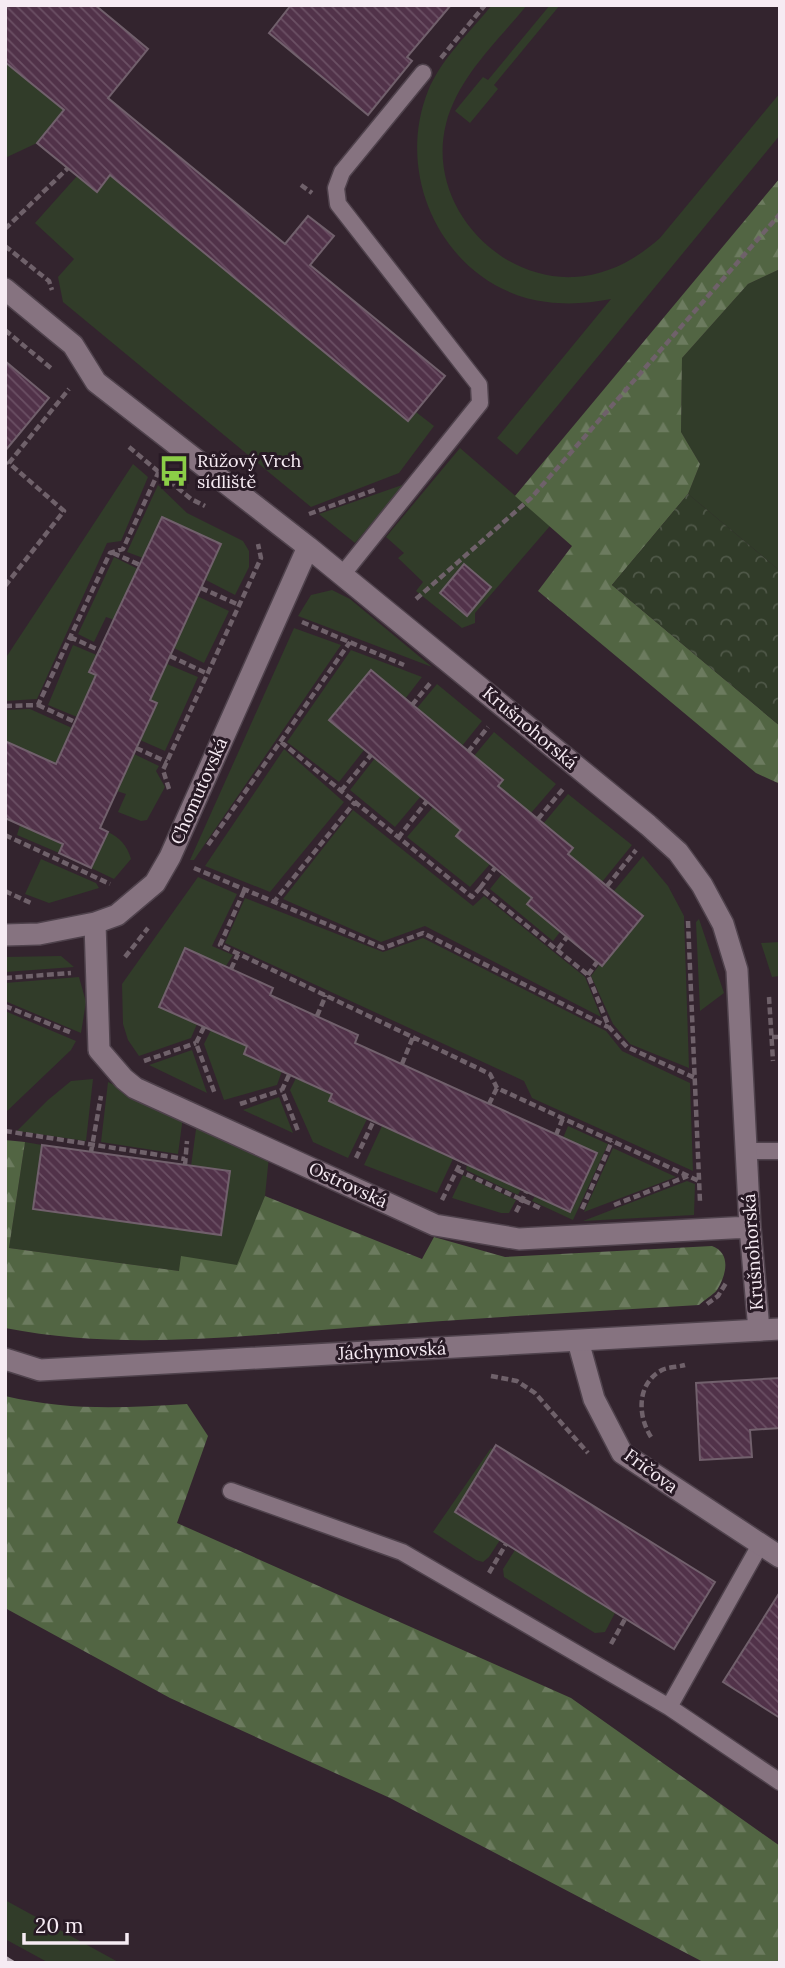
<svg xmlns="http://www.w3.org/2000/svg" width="785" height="1968" font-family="Lora,serif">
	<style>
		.grass { fill: #313c29 }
		.forest { fill: url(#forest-firs) }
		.park { fill: url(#park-crowns) }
		.building { fill: url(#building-back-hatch); stroke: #71606c; stroke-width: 2 }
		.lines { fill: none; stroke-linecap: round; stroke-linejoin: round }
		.lane-casing { stroke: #4f424c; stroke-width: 19 }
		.street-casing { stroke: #4f424c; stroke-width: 24 }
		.secondary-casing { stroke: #4f424c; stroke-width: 24 }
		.path { stroke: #6f616a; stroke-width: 4.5; stroke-dasharray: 7 3.5; stroke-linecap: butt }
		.lane { stroke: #867380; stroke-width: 16 }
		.street { stroke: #867380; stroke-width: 21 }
		.secondary { stroke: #867380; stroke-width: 21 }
		.rail { stroke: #b3a7b0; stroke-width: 5; stroke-dasharray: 10 5; stroke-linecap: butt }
		.labels { text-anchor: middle; stroke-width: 6; stroke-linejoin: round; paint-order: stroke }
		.poi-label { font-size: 18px; fill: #f6ebf3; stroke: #281a25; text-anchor: start }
		.street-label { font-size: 18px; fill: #f6ebf3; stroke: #281a25 }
	</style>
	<defs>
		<pattern id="forest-firs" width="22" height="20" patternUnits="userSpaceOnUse" patternTransform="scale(1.75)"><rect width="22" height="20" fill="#526543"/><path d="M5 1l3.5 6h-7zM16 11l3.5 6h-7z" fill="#6c7b5f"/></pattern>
		<pattern id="park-crowns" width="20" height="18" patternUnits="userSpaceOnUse" patternTransform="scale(1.75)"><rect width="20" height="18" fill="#313c29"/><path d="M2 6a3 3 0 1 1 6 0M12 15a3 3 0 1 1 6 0" fill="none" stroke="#4f5848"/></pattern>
		<pattern id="building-back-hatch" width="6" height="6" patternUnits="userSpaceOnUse" patternTransform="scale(1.75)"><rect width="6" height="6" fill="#513249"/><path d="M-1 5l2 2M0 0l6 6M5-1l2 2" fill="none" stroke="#6b5064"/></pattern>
	</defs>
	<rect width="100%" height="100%" fill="#33242e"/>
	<path class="grass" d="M492,5H527C497,42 458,77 446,124C426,202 496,281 574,277C608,275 635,260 660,238L780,93V135L517,455L497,438L611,299C590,303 569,305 547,302C449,290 392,181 428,91C441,59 470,32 492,5Z
		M550,5H560L494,85L498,89L470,123L455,111L483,77L488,80Z
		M5,62L64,110L37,143L5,158Z
		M110,175L434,426L399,473L311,507L63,302L58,277L74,259L35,223L77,176L97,191Z
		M780,269V571L688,494L700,464L681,432L682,358L748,284Z
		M460,448L550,526L475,613V623L462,628L416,591L423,582L398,558L404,553L386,537Z
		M133,464L148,477L121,541L107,543L37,699L5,701V659Z
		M405,484L355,543L319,514Z
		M158,485L187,513L243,541L249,551V567L235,595L206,580L220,544L163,517L143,558L127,552Z
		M114,557L138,569L115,620L106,617L94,642L78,634Z
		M332,590L350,599L432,667L298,616L311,595Z
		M197,596L229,611L204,663L174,648Z
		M294,628L341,645L194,860H190Z
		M73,645L99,656L90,672L96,675L77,717L48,705Z
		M351,650L422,677L405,699L329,720L364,750L339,782L287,742Z
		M167,664L198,677L165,751L140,740L150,700Z
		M437,684L482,721L462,746L417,708Z
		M30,709L72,728L56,764L5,741V710Z
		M494,732L556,784L531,813L498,786L503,780L474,756Z
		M284,749L344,802L270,892L205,866Z
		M134,754L159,766L156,771L165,787L147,820L141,821L118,812L126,794L117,791Z
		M375,758L421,796L395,827L350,790Z
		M568,794L632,845L602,882L568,854L573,848L543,824Z
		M433,807L461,830L457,837L490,864L470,887L407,837Z
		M353,810L473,906L484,896L585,977L601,1017L425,926L381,942L283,899Z
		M20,825L63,844L59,853L17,835Z
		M108,832C120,838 127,845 131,859L114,879L91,868Z
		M643,856L668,886L684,916L689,1068L630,1044L613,1024L591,976L600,964L602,966L643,916L613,892Z
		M41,859L96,883L99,888L49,903L25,894Z
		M502,874L532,898L527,904L560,932L553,941L490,889Z
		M198,877L237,894L212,946L233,955L226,966L187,949L159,1006L197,1024L191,1038L139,1056L128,1040L123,1024L122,984Z
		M245,898L383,952L423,938L606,1031L622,1051L690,1083L693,1171L532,1098L524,1081L225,943Z
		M699,919L724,993L700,1011L696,922Z
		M780,942V976L772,977L761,943Z
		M61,956L74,967L5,972V957Z
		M79,977L86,1002L81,1033L5,1001V983Z
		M5,1011L76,1041L71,1050L5,1113Z
		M211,1030L247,1046L244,1054L282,1071L277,1085L224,1100L204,1044Z
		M192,1050L207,1093L149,1065Z
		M296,1078L332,1094L329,1101L367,1119L348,1158L313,1142L290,1090Z
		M93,1079L86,1141L17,1131L48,1100L71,1081Z
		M108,1082L183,1117L178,1154L101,1142Z
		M279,1097L293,1133L243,1110Z
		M197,1122L269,1156L265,1196L238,1265L179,1271L9,1248L25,1142L42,1145L33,1208L221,1234L230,1171L191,1166Z
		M382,1126L453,1159L437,1193L364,1165Z
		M568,1126L608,1144L573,1220L532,1201L535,1196L571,1212L597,1154L563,1138Z
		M613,1148L676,1177L584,1212Z
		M467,1165L521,1189L518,1195L466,1170Z
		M463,1175L516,1200L509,1213H501L452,1198Z
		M687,1181L695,1184L694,1215L583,1221Z
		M491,1448L493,1450L455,1512L500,1540L489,1557L483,1562L476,1560L433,1532Z
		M515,1550L615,1613L605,1632L595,1633L504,1577L503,1569Z
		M5,1900L120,1963H49L5,1939Z"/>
	<path class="forest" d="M780,178V269L748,284L682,358L681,432L700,464L688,494L612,585L780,726V784L756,773L538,591L572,546L515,496Z
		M5,1140L25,1142L9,1248L179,1271L181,1256L237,1265L265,1196L422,1259L434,1237L505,1257L712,1246C731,1253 727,1274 717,1290C713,1295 704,1300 699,1305C586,1312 473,1318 360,1327C242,1336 122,1351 5,1328Z
		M5,1396C69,1411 123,1408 187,1404L208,1436L177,1523L571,1698L780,1846V1963H705L390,1798L170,1698L5,1608Z"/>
	<path class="park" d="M688,494L780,571V726L612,585Z"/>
	<path class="building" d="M5,5H95L148,49L108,98L285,244L308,216L334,236L310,265L445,376L408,421L110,175L97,192L37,143L64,110L5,62Z
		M291,5H451L407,57L412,61L368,115L269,33Z
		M5,361L49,398L5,451Z
		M162,517L221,544L150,700L157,703L100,828L108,832L91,868L59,853L63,844L5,818V741L56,764L96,675L89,672Z
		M464,564L491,587L467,616L440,593Z
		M371,670L503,780L498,786L573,848L568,854L643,916L602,966L527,904L532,898L456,836L461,830L329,720Z
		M185,948L273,988L270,995L358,1035L355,1043L597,1153L570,1212L329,1101L332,1094L244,1054L247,1046L159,1007Z
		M42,1145L230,1171L221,1235L33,1209Z
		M780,1378V1428L750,1430L752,1457L700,1460L696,1383Z
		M496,1445L715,1582L674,1649L455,1512Z
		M780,1592V1718L723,1682Z"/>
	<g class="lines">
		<defs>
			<path id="lane" d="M342,575L480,403L479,385L338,204L336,188L342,172L423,73
				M747,1151H780
				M231,1491L402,1552L669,1707
				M760,1545L669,1707L780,1782"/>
			<path id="street" d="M5,289L73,345L96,382L308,547L648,825L678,852L702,885L723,924L737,970L750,1227L759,1330
				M95,923L99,1050L124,1079L135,1088L435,1225L519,1239L750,1227
				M5,935L39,934L95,923L117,915L155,883L170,857L308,547
				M578,1341L594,1399L622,1453L780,1557"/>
			<path id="secondary" d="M5,1359L40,1370L780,1329"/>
		</defs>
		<use href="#lane" class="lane-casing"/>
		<use href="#street" class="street-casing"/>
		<use href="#secondary" class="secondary-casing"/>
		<path class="path" d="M441,58L485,5
			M301,185L312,193
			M5,229L68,168
			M5,246L49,281L52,290
			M5,330L52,369
			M129,447L191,499L205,506
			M309,514L377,489
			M113,553L140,565
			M5,586L64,511L9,463L69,389
			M201,588L239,605
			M416,599L531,498L780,214
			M302,622L404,665
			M70,637L101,651
			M170,656L208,674
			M38,705L75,722
			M412,705L432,681
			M5,706L38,705L110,553L123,549L159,471
			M281,742L472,897L480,888L588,975L609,1027L627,1047L695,1078
			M136,748L167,762
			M468,752L488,727
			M169,789L163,770L261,558L258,544
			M341,791L371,755
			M538,819L563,789
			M5,835L110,884
			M398,838L427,801
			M208,845L350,642
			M194,868L383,948L423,933L608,1027
			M607,886L636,850
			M480,888L495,868
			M5,891L33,904
			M244,891L220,945L490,1074L497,1088L699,1181
			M273,903L355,802
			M688,921L700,1202
			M558,949L567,937
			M125,957L148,928
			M231,969L238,954
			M588,975L597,962
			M5,978L71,973
			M769,997L773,1061
			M5,1006L72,1033
			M317,1016L326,995
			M204,1027L196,1043L215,1094
			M772,1037H780
			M144,1061L196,1043
			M402,1064L413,1037
			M289,1075L282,1090L298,1131
			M240,1104L282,1090
			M489,1104L497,1088
			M5,1131L185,1159
			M556,1135L563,1118
			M91,1152L101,1096
			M356,1158L373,1122
			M185,1165L187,1141
			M457,1170L542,1209
			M442,1200L461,1162
			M614,1205L688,1176
			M582,1209L612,1141
			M516,1212L526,1192
			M707,1304L718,1296L726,1283
			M491,1376L517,1381L535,1393L588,1453
			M651,1437C637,1415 637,1383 662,1370C668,1367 678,1367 685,1365
			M489,1573L506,1544
			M611,1644L625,1619"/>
		<use href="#lane" class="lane"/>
		<use href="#street" class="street"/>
		<use href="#secondary" class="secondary"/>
		<path class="rail" d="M5,1958L13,1963"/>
	</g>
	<defs>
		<symbol id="bus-bare" viewBox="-9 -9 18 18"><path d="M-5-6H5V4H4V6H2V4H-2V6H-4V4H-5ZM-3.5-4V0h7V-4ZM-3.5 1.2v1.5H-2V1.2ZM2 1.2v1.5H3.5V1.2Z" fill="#8bce47" stroke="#281a25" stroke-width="2.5" paint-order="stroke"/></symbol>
	</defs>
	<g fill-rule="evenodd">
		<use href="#bus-bare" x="152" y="449" width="44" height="44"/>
	</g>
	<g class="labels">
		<g class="poi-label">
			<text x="197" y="467">Růžový Vrch<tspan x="197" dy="21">sídliště</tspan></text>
		</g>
		<g class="street-label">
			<text transform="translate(530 728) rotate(40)" y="6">Krušnohorská</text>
			<text transform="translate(199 791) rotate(-66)" y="6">Chomutovská</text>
			<text transform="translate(348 1185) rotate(25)" y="6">Ostrovská</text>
			<text transform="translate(753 1252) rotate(-94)" y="6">Krušnohorská</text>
			<text transform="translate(392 1351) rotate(-3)" y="6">Jáchymovská</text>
			<text transform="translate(651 1471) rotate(36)" y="6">Fričova</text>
		</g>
	</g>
	<rect width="785" height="1968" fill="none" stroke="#f6ebf3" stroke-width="14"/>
	<path d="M24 1933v10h103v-10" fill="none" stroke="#f6ebf3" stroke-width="3.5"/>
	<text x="35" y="1933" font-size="21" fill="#f6ebf3" stroke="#281a25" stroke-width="5" paint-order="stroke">20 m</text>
</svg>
